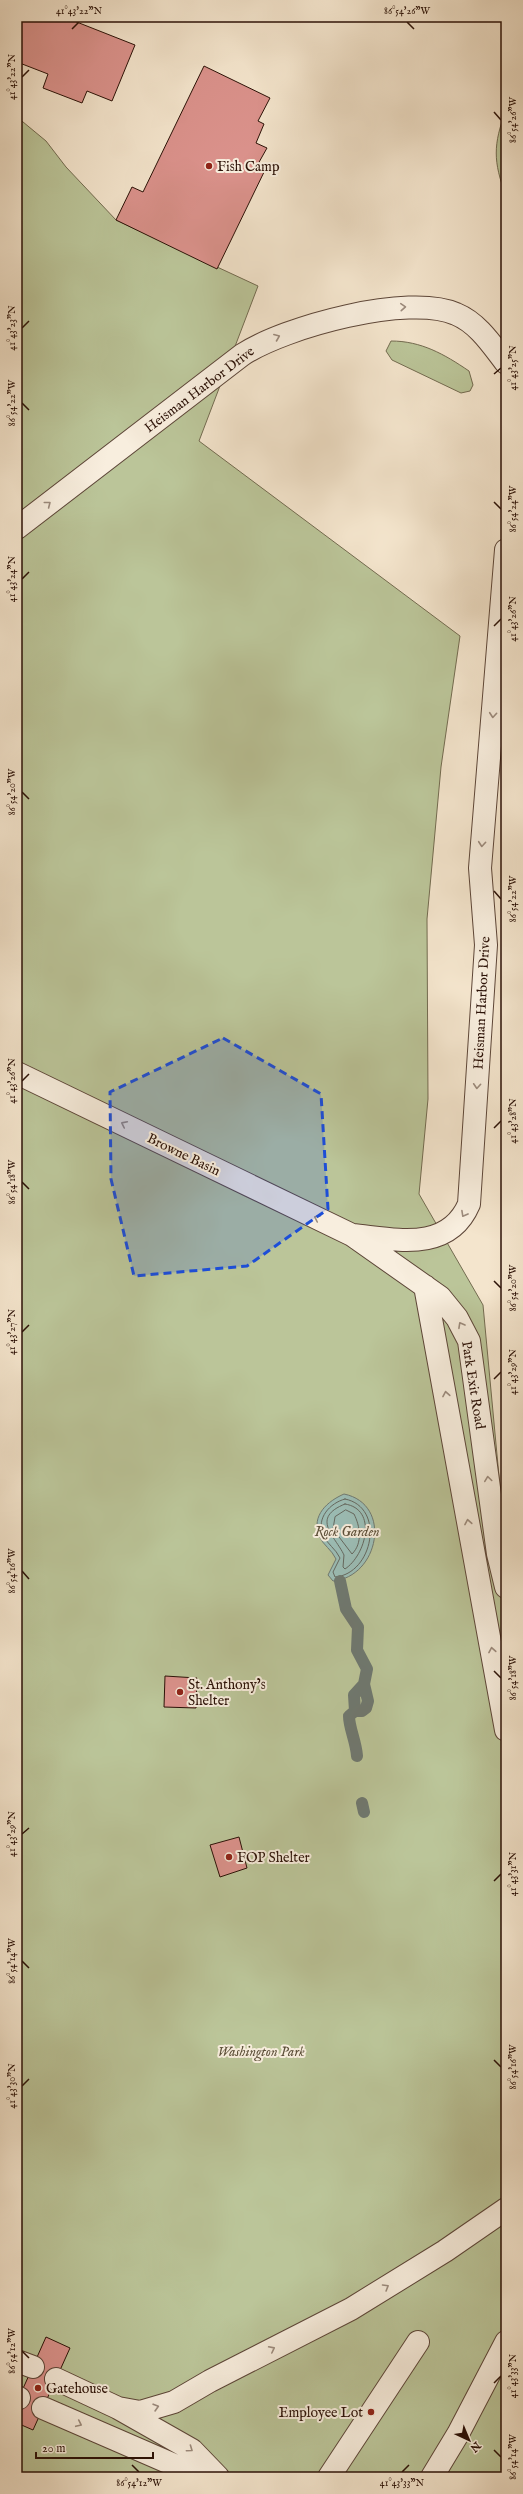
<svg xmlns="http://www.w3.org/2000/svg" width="523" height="2494" font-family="'IM FELL English',serif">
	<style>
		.green { fill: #bbc599; stroke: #736b50 }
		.water { fill: #9cbfb8; stroke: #6f7971 }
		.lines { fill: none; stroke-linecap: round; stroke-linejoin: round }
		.shore { stroke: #646860; stroke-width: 1 }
		.stream { stroke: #6f7971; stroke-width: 12 }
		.building { fill: #db928c; stroke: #2b1107 }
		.minor-casing { stroke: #5d4638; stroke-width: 24 }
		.minor { stroke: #f8eede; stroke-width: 22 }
		.oneway { stroke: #9c8b7d }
		.marked { fill: #1d4ed8; fill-opacity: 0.2; stroke: #1d4ed8; stroke-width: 3; stroke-dasharray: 8 5; stroke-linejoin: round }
		.ticks { fill: none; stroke: #2b1107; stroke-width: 1.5 }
		.poi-dot { fill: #8f2418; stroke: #f8eede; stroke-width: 1.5 }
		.labels { text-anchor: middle; stroke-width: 4; stroke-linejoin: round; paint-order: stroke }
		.poi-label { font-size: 14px; fill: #2b1107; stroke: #f8eede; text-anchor: start }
		.street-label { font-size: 14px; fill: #2b1107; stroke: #f8eede }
		.park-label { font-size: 14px; font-style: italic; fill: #5d503a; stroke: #f8eede }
		.neatline { fill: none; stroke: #2b1107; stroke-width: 1.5 }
		.ticks-label { font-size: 10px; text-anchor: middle; fill: #2b1107 }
	</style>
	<rect width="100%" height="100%" fill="#f4e5cd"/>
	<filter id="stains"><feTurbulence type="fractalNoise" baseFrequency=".005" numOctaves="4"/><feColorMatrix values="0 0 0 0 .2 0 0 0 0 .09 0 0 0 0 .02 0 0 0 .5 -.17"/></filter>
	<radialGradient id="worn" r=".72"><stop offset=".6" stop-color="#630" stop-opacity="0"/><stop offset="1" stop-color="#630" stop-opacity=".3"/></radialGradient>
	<path class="green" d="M506,110V196C493,161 493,145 506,110Z
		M17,117L46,141L66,167L116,220L258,286L199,441L460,636L441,767L427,919L428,1099L419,1194L483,1305L506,1551V2477H17Z
		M391,341C421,341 444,354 469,371L473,385L470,391L461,393L392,360L386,351Z"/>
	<path class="water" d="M344,1494C393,1504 379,1577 333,1581L328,1575L336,1559C332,1550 323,1545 319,1536C311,1515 328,1501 344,1494Z"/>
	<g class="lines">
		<path class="shore" d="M345,1499C386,1507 373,1574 335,1577L333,1572L340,1558C336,1549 327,1544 323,1535C316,1518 330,1503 345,1499Z
			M345,1504C378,1509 366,1555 345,1569L343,1567L344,1555C335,1536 310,1518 345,1504Z
			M346,1510L354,1514C360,1526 363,1543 352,1554L333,1529L335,1517Z"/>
		<path class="stream" d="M340,1581L346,1609L358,1627L357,1650L367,1669L364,1684L368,1701L366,1708L362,1711H355L349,1716C349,1728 356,1741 357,1756
			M355,1711L354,1695L364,1684
			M362,1803L364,1812"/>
	</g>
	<path class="building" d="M17,17H64L135,45L112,101L87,91L82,103L43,88L48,74L17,62Z
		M204,66L270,98L258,121L264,124L256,143L267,148L258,164L266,168L217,269L116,220L132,187L143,192Z
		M165,1676L197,1678L196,1708L164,1707Z
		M239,1837L247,1868L220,1877L210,1845Z
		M46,2337L70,2348L33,2430L17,2423V2402Z"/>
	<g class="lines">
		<defs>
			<path id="minor" d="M17,528L242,355C284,327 409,293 456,314C478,323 492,345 506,363
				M17,1073L352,1235L440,1297L457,1318L469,1341L498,1554L506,1587
				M352,1235C395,1239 448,1253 469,1204L486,945L480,868L506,550
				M425,1286L506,1730
				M17,2361L33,2367
				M56,2379L118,2408L192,2450L218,2477
				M17,2397L19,2398
				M43,2408L202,2477
				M118,2408L140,2412L174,2402L210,2381L351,2309L445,2251L506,2209
				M329,2477L418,2342
				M432,2477L458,2434L506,2342"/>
		</defs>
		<use href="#minor" class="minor-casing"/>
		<use href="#minor" class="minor"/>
	</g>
	<defs><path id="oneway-chevron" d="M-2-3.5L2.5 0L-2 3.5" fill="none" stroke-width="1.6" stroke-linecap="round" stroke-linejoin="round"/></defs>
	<g class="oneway">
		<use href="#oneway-chevron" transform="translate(403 307) rotate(-4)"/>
		<use href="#oneway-chevron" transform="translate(277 337) rotate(-22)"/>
		<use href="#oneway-chevron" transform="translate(48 504) rotate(-38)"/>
		<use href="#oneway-chevron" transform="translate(493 715) rotate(95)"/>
		<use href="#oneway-chevron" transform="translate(482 844) rotate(95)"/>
		<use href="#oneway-chevron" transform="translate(477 1086) rotate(94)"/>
		<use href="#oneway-chevron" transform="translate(124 1124) rotate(-154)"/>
		<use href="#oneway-chevron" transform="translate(464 1214) rotate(119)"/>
		<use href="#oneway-chevron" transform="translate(317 1218) rotate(-154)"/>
		<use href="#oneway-chevron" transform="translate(461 1325) rotate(-119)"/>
		<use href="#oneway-chevron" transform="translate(446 1394) rotate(-100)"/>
		<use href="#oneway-chevron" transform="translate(488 1479) rotate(-98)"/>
		<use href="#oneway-chevron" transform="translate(468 1522) rotate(-100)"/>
		<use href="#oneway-chevron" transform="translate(492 1650) rotate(-100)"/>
		<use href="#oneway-chevron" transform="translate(386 2287) rotate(-31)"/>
		<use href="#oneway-chevron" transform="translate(272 2349) rotate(-27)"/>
		<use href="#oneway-chevron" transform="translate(156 2407) rotate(-16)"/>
		<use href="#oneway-chevron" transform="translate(79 2424) rotate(25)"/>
		<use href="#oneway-chevron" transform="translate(190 2449) rotate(35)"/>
	</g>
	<path class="marked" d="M223,1038L321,1094L328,1209L247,1266L134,1276L111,1179L110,1092Z"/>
	<path class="ticks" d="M407,22L414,29M72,29L79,22M22,77L29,70M494,112L501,120M22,328L29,321M494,374L501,368M22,403L29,410M494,502L501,509M22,579L29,572M494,626L501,619M22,792L29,799M494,891L501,899M22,1081L29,1074M494,1128L501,1121M22,1182L29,1189M494,1281L501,1288M22,1332L29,1325M494,1379L501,1372M22,1571L29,1579M494,1671L501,1678M22,1834L29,1828M494,1881L501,1874M22,1961L29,1968M494,2060L501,2067M22,2086L29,2079M22,2351L29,2358M494,2383L501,2376M494,2450L501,2457M132,2465L139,2472M402,2472L409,2465"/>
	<g class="poi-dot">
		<circle cx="209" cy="166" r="4"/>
		<circle cx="180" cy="1692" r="4"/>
		<circle cx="229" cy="1857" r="4"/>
		<circle cx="38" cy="2388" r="4"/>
		<circle cx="371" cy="2412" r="4"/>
	</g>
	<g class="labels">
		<g class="poi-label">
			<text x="217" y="171">Fish Camp</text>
			<text x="188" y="1689">St. Anthony’s<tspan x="188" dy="16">Shelter</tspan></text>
			<text x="237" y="1862">FOP Shelter</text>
			<text x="46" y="2393">Gatehouse</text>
			<text x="363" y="2417" text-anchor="end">Employee Lot</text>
		</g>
		<g class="street-label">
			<text transform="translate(199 389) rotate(-37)" y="5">Heisman Harbor Drive</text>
			<text transform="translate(481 1003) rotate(-87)" y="5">Heisman Harbor Drive</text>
			<text transform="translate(184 1154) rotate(26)" y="5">Browne Basin</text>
			<text transform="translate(474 1385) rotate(81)" y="5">Park Exit Road</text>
		</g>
		<g class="park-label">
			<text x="347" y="1536">Rock Garden</text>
			<text x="261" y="2056">Washington Park</text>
		</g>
	</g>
	<rect width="523" height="2494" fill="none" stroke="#f4e5cd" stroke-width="44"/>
	<g transform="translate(469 2440) rotate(136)" stroke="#f8eede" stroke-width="3" paint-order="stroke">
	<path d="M0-3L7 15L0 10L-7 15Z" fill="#2b1107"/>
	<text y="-6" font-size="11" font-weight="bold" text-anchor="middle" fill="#2b1107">N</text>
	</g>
	<path d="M36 2452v6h117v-6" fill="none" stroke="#2b1107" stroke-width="2"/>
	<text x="42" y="2452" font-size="12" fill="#2b1107" stroke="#f8eede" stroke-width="3" paint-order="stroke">20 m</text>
	<rect x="22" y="22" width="479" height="2450" class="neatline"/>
	<g class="ticks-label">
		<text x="79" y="14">41°43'22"N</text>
		<text x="407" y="14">86°54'26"W</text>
		<text transform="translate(11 77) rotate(-90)" y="4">41°43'22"N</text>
		<text transform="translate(512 120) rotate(-90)" y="4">86°54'26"W</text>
		<text transform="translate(11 328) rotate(-90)" y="4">41°43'23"N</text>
		<text transform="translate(512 368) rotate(-90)" y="4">41°43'25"N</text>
		<text transform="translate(11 403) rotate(-90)" y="4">86°54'22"W</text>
		<text transform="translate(512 509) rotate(-90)" y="4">86°54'24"W</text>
		<text transform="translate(11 579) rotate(-90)" y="4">41°43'24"N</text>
		<text transform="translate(512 619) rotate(-90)" y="4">41°43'26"N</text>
		<text transform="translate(11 792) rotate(-90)" y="4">86°54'20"W</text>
		<text transform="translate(512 899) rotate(-90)" y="4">86°54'22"W</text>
		<text transform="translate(11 1081) rotate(-90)" y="4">41°43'26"N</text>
		<text transform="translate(512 1121) rotate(-90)" y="4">41°43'28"N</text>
		<text transform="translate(11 1182) rotate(-90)" y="4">86°54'18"W</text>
		<text transform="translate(512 1288) rotate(-90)" y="4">86°54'20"W</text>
		<text transform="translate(11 1332) rotate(-90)" y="4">41°43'27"N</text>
		<text transform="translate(512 1372) rotate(-90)" y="4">41°43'29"N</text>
		<text transform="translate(11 1571) rotate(-90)" y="4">86°54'16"W</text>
		<text transform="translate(512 1678) rotate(-90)" y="4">86°54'18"W</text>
		<text transform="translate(11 1834) rotate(-90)" y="4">41°43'29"N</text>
		<text transform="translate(512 1874) rotate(-90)" y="4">41°43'31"N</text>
		<text transform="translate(11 1961) rotate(-90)" y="4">86°54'14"W</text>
		<text transform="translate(512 2067) rotate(-90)" y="4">86°54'16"W</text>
		<text transform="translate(11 2086) rotate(-90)" y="4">41°43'30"N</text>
		<text transform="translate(11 2351) rotate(-90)" y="4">86°54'12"W</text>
		<text transform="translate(512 2376) rotate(-90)" y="4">41°43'33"N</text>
		<text transform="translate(512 2457) rotate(-90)" y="4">86°54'14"W</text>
		<text x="139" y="2486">86°54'12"W</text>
		<text x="402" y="2486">41°43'33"N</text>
	</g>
	<rect width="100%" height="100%" filter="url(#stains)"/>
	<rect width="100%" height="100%" fill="url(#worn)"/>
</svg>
